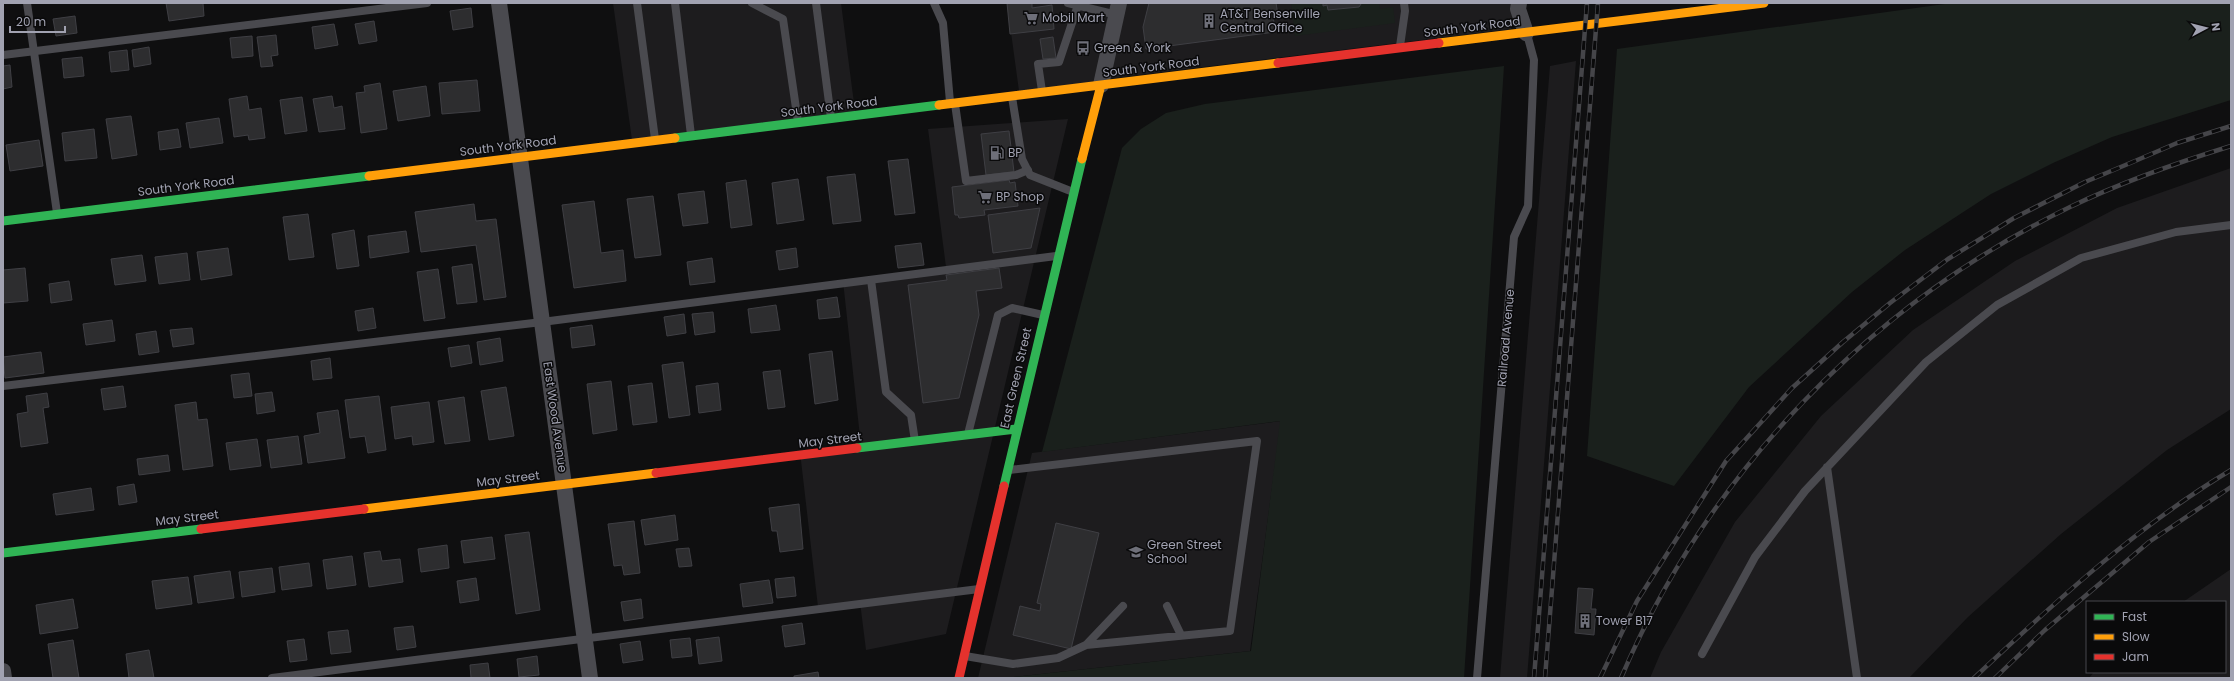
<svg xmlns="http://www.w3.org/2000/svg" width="2234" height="681" font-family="Poppins,sans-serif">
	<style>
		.built { fill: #1d1c1e }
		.green { fill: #1a201c }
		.building { fill: #2d2d2f; stroke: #3f3f44 }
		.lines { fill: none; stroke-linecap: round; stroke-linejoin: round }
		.lane { stroke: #4a4a4f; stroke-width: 8 }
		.street { stroke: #4a4a4f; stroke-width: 16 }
		.fast { stroke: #30b455; stroke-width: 9 }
		.slow { stroke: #ff9f0a; stroke-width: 9 }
		.jam { stroke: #e5322d; stroke-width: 9 }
		.rail-casing { stroke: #454549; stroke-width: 4.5 }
		.rail { stroke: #0a0a0b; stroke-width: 3; stroke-dasharray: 9; stroke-linecap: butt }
		.labels { text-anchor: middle; stroke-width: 3; stroke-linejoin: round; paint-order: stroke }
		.poi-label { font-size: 12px; fill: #a1a2b1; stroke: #0a0a0b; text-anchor: start }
		.street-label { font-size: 12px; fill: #a1a2b1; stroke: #0a0a0b }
	</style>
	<rect width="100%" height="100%" fill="#0f0f10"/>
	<path class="built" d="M613,3H841L855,111L632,140Z
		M1007,3H1116L1098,82L1019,91Z
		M1124,3H1513L1511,29L1107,79Z
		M1576,61L1527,678H1500L1550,66Z
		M1068,119L946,634L866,650L860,602L818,607L800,452L861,446L843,281L946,267L928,129Z
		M2231,168V409L2167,450L2061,534L1968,617L1909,678H1650L1661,652L1735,522L1821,416L1913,330L2015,261L2117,208Z
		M1281,421L1250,651L1005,678H978L1032,453Z
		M2231,569V678H2089L2094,672H2225V602H2183Z"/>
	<path class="green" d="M1291,3H1323L1327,5L1329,10L1359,7L1361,3H1379L1380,9L1393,7L1395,23L1295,36Z
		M1952,3H2231V100L2112,137L2053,163L1991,194L1905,250L1852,292L1749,387L1674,486L1587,456L1617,49Z
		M1504,66L1464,678H1005L1251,651L1280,421L1042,452L1122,148L1141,129L1166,113L1205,104Z"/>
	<path class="building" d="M166,3H203L204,16L169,21Z
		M1007,3H1032V8L1052,5L1054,29L1010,34Z
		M1149,3H1276L1278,15H1273L1275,32L1146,49L1143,27Z
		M1323,3H1361V4L1359,7L1328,10L1327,5L1323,6Z
		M471,8L473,27L453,30L450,11Z
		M75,16L77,33L56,36L53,19Z
		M374,21L377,41L359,44L355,24Z
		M334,24L338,45L315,49L312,27Z
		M276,35L278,55L271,56L273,66L261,67L257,37Z
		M252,36L253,56L232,58L230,38Z
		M1053,37L1056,58L1043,59L1040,39Z
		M149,47L151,64L134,67L132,50Z
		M127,50L129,70L111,72L109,52Z
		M82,57L84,76L64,78L62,59Z
		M10,65L12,87L3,89V66Z
		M477,80L480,111L442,114L439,83Z
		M380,83L387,129L361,133L356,93L365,92L364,86Z
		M426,86L430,116L398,121L393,91Z
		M247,96L249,110L261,108L265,138L249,140L248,135L234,137L229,99Z
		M332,96L334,108L342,106L345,129L319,132L313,99Z
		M302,97L307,131L285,134L280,100Z
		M131,116L137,155L112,159L106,119Z
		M219,118L223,143L190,148L186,123Z
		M94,129L97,158L65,161L62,133Z
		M178,129L181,147L160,150L158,132Z
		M1009,131L1014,172L986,175L981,134Z
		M39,140L43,166L10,171L6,145Z
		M908,159L915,213L895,215L888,161Z
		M855,174L861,221L833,224L827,177Z
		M798,179L804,220L777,224L772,183Z
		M746,180L752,225L731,228L726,183Z
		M1009,180L1010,183L1015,182L1018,206L984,210L985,215L959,218L958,215H955L952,187Z
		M704,191L708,223L683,226L678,194Z
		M653,196L661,255L635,258L627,199Z
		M594,201L601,253L623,250L626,281L574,288L562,205Z
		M474,204L476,221L496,219L506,297L484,300L476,245L421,252L415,212Z
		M1040,208L1031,248L993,253L988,215Z
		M308,214L314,257L289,260L283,217Z
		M354,230L359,266L337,269L332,234Z
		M406,231L409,252L370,258L368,236Z
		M921,243L924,265L898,268L895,246Z
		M228,248L232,275L201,280L197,252Z
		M796,248L798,267L779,270L776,251Z
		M187,253L190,280L159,284L155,257Z
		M142,255L146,281L115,285L111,259Z
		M712,258L715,282L690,285L687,262Z
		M472,264L477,302L457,304L452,267Z
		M25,268L28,301L3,303V270Z
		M999,268L1002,288L976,291L979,315L959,398L923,403L908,285L947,280L946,275Z
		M438,269L445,318L424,321L417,272Z
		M69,281L72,300L51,303L49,284Z
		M837,297L840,317L819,319L817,300Z
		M776,305L780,330L751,333L748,309Z
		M373,308L376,328L358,331L355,311Z
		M713,312L715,332L695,335L692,314Z
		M684,314L686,333L667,336L664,317Z
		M112,320L115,341L86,345L83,324Z
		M592,325L595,345L572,348L570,328Z
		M192,328L194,344L173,347L170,330Z
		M156,331L159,352L139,355L136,334Z
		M500,338L503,361L480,365L477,342Z
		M469,345L472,363L451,367L448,348Z
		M832,351L838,400L815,404L809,354Z
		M41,352L44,373L5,378L3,357Z
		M330,358L332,378L313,380L311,361Z
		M683,362L690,415L669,418L662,365Z
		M780,370L785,407L768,409L763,372Z
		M249,373L252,396L234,398L231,375Z
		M611,381L617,430L593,434L587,384Z
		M652,383L657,422L633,425L628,386Z
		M718,383L721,410L699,413L696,386Z
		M123,386L126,407L104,410L101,389Z
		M506,387L514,436L489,440L481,391Z
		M272,392L275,411L257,414L255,394Z
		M47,393L49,407L43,408L48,443L21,447L17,414L28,412L26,396Z
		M379,396L386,450L368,453L365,436L350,438L345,400Z
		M464,397L470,441L445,444L438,401Z
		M196,402L198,420L207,419L213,466L183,470L175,405Z
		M429,402L434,442L413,445L412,436L395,439L391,407Z
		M338,410L345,458L308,463L304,436L320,433L317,413Z
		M298,436L302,464L271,468L267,440Z
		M257,439L261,466L230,470L226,443Z
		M168,455L170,471L139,475L137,459Z
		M134,484L137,502L119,505L117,487Z
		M91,488L94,510L56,515L53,494Z
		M799,504L803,549L780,552L777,531H772L769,508Z
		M675,515L678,540L645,545L641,520Z
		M634,521L640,573L624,575L622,565L614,566L608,524Z
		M1056,523L1099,533L1071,649L1013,635L1020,606L1040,611L1041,604L1037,603Z
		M529,532L540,610L516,614L505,535Z
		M492,537L495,559L464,563L461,541Z
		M447,545L449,568L421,572L418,549Z
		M689,548L692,566L679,567L676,549Z
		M380,551L382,561L400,559L403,582L369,587L364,553Z
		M352,556L356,585L327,589L323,560Z
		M309,563L312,586L282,590L279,567Z
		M272,568L275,592L242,597L239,572Z
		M230,571L234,598L198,603L194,576Z
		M188,577L192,604L156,609L152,581Z
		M794,577L796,596L777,598L775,579Z
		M476,578L479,600L460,603L457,581Z
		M769,580L773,603L743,607L740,584Z
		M1578,588L1593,589L1591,609H1596L1594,635L1575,633Z
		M73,599L78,628L40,634L36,605Z
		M641,599L643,618L624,621L621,602Z
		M802,623L805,644L785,647L782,626Z
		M413,626L416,647L397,650L394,628Z
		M348,630L351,652L331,654L328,632Z
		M719,637L722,661L699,664L696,640Z
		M690,638L692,656L672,658L670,640Z
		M304,639L307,660L290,662L287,641Z
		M73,640L79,678H53L48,644Z
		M640,641L643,660L623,663L620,644Z
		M149,650L154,678H129L126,654Z
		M537,656L539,675L519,677L517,659Z
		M488,663L490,678H471L470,665Z
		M818,672L819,678H794V676Z"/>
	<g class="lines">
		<path class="lane" d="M27,3L57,213
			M637,3L655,139
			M675,3L691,135
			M752,3L783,19L798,122
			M816,3L831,118
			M934,3L943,23L950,102
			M1068,3L1117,15
			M1400,46L1405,11L1404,3
			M3,55L427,3
			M1042,91L1038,64L1059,62L1078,5
			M1012,97L1022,159L1030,175L1073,192
			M955,104L966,181L1016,175L1028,170
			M871,280L886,392L911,415L915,441
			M3,386L542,322L1056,256
			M968,434L998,315L1012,308L1043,315
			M1827,467L1857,678
			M1009,470L1257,441L1230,631L1086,645
			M1167,606L1181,635
			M1702,654L1755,557L1805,491L1926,362L1997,305L2081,258L2176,232L2231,225
			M965,656L1013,664L1058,658L1086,645L1123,606
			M272,678L979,589
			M1477,678L1514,237L1528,206L1534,60L1527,34"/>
		<path class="street" d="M499,3L590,678
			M1519,3L1518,9L1526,33
			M1101,85L1119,3
			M3,671L4,678"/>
		<path class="fast" d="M675,138L939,105
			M3,221L369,176
			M857,448L1016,429
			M1004,486L1082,159
			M3,553L201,529"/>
		<path class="slow" d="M1439,43L1764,3
			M939,105L1278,63
			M1082,159L1101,85
			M369,176L675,138
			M364,509L656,473"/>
		<path class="jam" d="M1278,63L1439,43
			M656,473L857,448
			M201,529L364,509
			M959,678L1004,486"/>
		<defs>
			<path id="rail" d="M1534,678L1587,3
				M1545,678L1598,3
				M1600,678L1637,601L1726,461L1792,388L1843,342L1890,303L1948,259L2014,218L2085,182L2135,161L2177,143L2231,126
				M1621,678C1708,473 1870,304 2070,207C2122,182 2176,163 2231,146
				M1974,678C2055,602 2136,527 2231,470
				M1995,678L2045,630L2149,542L2231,487"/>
		</defs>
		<use href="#rail" class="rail-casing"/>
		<use href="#rail" class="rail"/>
	</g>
	<defs>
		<symbol id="supermarket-bare" viewBox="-9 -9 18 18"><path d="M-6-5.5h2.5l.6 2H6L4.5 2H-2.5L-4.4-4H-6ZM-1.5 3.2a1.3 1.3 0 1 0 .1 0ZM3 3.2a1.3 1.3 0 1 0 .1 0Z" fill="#6e6f79" stroke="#0a0a0b" stroke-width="2.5" paint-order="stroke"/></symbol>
		<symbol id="building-bare" viewBox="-9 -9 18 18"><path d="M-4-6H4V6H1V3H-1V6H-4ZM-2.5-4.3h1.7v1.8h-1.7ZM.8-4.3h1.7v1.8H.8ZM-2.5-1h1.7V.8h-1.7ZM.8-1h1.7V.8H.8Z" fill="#6e6f79" stroke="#0a0a0b" stroke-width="2.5" paint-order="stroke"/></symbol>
		<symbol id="bus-bare" viewBox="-9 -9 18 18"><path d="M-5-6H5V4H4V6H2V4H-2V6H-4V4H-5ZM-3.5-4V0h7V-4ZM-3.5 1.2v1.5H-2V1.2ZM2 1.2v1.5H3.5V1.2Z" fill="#6e6f79" stroke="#0a0a0b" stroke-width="2.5" paint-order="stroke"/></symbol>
		<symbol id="fuel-bare" viewBox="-9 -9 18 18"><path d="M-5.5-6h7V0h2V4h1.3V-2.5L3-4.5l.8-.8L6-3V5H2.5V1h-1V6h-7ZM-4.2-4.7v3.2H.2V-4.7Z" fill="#6e6f79" stroke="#0a0a0b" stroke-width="2.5" paint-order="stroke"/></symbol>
		<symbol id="school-bare" viewBox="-9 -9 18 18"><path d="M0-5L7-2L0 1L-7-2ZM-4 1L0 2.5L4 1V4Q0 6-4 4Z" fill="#6e6f79" stroke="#0a0a0b" stroke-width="2.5" paint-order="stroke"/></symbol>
	</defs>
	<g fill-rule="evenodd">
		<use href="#supermarket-bare" x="1021" y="8" width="20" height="20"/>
		<use href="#building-bare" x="1199" y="11" width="20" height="20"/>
		<use href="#bus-bare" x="1073" y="38" width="20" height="20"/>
		<use href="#fuel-bare" x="987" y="143" width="20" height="20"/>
		<use href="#supermarket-bare" x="975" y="187" width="20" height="20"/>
		<use href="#school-bare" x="1126" y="542" width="20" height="20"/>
		<use href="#building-bare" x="1575" y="611" width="20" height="20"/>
	</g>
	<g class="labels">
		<g class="poi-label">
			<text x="1220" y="18">AT&amp;T Bensenville<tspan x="1220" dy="14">Central Office</tspan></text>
			<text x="1042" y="22">Mobil Mart</text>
			<text x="1094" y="52">Green &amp; York</text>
			<text x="1008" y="157">BP</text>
			<text x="996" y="201">BP Shop</text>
			<text x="1147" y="549">Green Street<tspan x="1147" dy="14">School</tspan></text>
			<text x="1596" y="625">Tower B17</text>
		</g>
		<g class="street-label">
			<text transform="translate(1472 27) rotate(-7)" y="4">South York Road</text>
			<text transform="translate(1151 67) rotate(-7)" y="4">South York Road</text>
			<text transform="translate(829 107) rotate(-7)" y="4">South York Road</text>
			<text transform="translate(508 146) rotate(-7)" y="4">South York Road</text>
			<text transform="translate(186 186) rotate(-7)" y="4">South York Road</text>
			<text transform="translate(1506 338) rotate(-85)" y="4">Railroad Avenue</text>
			<text transform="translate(1016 378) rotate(-77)" y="4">East Green Street</text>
			<text transform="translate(555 417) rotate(82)" y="4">East Wood Avenue</text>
			<text transform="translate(830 440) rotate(-7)" y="4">May Street</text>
			<text transform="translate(508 479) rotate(-7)" y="4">May Street</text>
			<text transform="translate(187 518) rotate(-7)" y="4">May Street</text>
		</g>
	</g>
	<rect width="2234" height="681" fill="none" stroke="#a1a2b1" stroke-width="8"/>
	<rect x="2086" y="601" width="140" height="72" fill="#0a0a0b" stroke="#46474d"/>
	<rect x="2094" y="614" width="20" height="6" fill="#30b455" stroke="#46474d"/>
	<text x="2122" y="621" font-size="12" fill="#a1a2b1">Fast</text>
	<rect x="2094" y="634" width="20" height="6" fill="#ff9f0a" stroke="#46474d"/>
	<text x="2122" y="641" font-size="12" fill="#a1a2b1">Slow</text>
	<rect x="2094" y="654" width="20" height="6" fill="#e5322d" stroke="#46474d"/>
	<text x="2122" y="661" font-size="12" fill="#a1a2b1">Jam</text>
	<g transform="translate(2206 28) rotate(83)" stroke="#0a0a0b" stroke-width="3" paint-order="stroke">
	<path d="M0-3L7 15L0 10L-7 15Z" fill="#a1a2b1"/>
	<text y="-6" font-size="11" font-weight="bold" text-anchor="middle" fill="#a1a2b1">N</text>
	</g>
	<path d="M10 26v6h55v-6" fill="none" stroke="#a1a2b1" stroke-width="2"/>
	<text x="16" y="26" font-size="12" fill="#a1a2b1" stroke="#0a0a0b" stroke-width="3" paint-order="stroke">20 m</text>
</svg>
